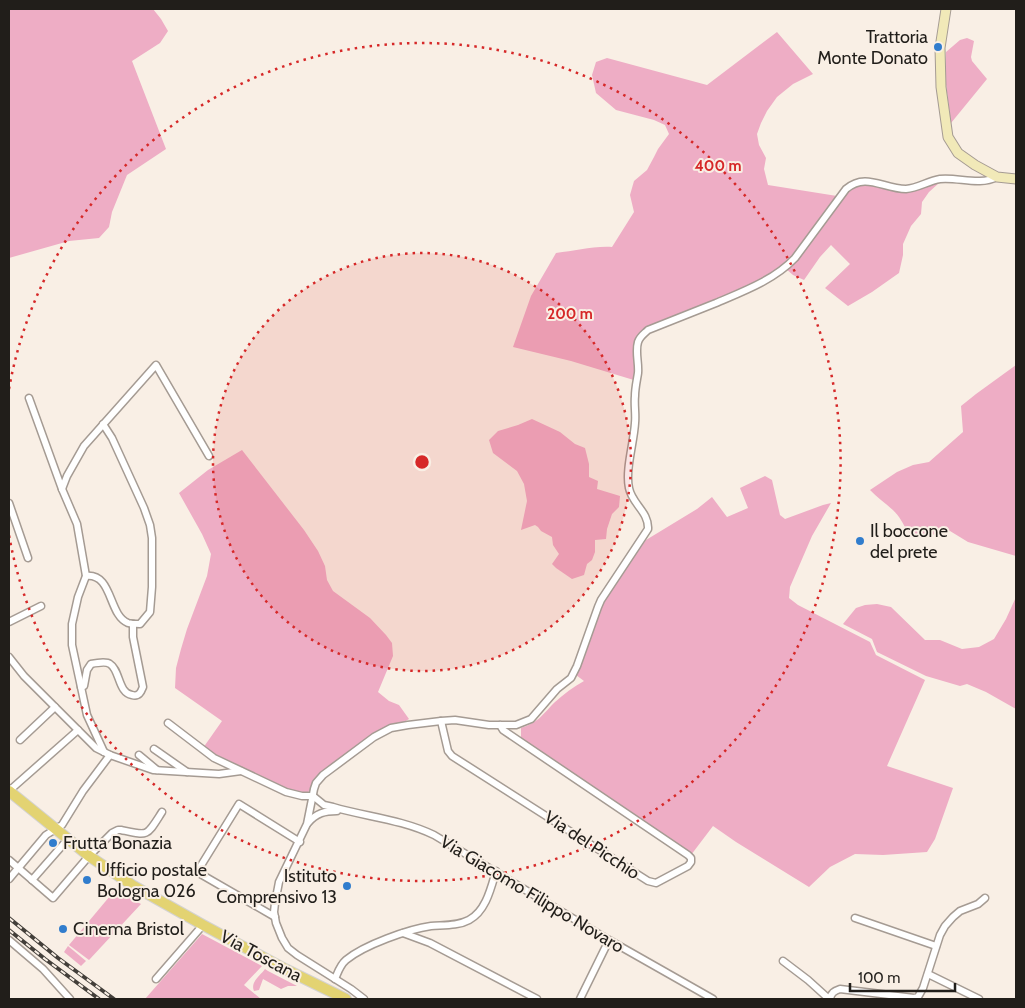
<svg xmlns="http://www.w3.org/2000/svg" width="1025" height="1008" font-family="Cabin,sans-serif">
  <rect width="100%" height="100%" fill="#f9efe5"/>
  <g fill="#eeadc5">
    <path d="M9 9H153L161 19 168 31 160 43 132 61 166 149 127 175 112 212 109 227 99 238 69 241 9 258Z"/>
    <path d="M777 32 813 74 793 84 777 97 767 111 761 123 757 134 759 145 766 158 764 169 768 185 837 196 804 245 788 262 762 282 655 330 643 338 637 346V381L571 361 513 347 531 296 556 253C575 251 592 246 612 247L634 212 630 195 634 181 647 170 654 157 658 149 669 134 665 125 654 120 616 110 596 93 592 75 596 62 607 58 707 85Z"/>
    <path d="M967 38 974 41 971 57 972 61 987 79 951 123 945 77 946 52 960 40Z"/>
    <path d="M937 179 939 183 929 192 922 202 921 214 911 226 903 244V255L899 273 872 292 848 306 825 288 850 264 831 245 820 257 804 280 793 275 785 268 853 183 906 189Z"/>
    <path d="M1016 365V556L968 542 950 531C941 533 922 538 914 535 906 532 904 524 899 517 891 506 879 500 870 490L897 472 913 465 929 462 963 432 961 406 976 394Z"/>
    <path d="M532 419 560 432 575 444 585 448 589 464V477L598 481 597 489 620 496 619 507 612 514 607 529 606 539 595 540V552L592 560 587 564 584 575 572 579 556 568 552 564 559 554 553 545 552 537 541 531 538 527 535 525 521 530 527 501 524 484 517 471 493 453 489 440 498 431 518 425Z"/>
    <path d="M242 450 304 530 318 551 325 566 327 580 333 591 370 618 386 635 392 643 393 656 378 692 389 701 399 705 409 719 338 760 315 783 303 799 263 781 203 748 222 721 175 688 176 668 181 649 187 629 207 576 211 554 202 534 179 493 208 470Z"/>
    <path d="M765 476 772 480 780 515 785 519 823 505 831 503 812 536 790 587 789 598 798 605 870 642 876 655 925 680 887 766 953 788 935 839 927 852 883 855 855 854 830 867 809 887 736 842 713 826 691 855 521 740V728C539 722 542 715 555 702 564 694 573 687 584 681L576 675 586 645 601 604 627 566 646 540 697 509 712 497 727 517 748 508 740 488Z"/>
    <path d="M1016 597V709L986 692 967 684 960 686 926 676 877 652 872 639 843 624 856 608 865 605 877 604 891 607 925 640H940L962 649 979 647 994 639 1006 619Z"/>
    <path d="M115 890 141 904 89 960 69 945Z"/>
    <path d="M202 934 262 966 244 985 261 999H145Z"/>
    <path d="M68 946 86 961 81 966 64 952Z"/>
    <path d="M265 969 268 971 297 986H288L281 989 263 979 259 990 254 991C250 982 260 976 265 969Z"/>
  </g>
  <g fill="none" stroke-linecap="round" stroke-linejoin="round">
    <g stroke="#a59b93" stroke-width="9">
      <g id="street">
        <path d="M29 398 62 489 77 524 86 576 78 597 72 624V645L87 715 104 752"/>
        <path d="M62 489 67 476 84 446 156 365 209 456"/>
        <path d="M9 503 28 558"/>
        <path d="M86 576C113 573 108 615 128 623 131 624 136 624 140 624L150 612 152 587V538L150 525 144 508 112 438 103 424"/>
        <path d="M9 622 41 606"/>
        <path d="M9 657 24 676 96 748 110 755 153 770 219 774 241 771"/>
        <path d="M81 687 84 686 87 670 91 664C96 663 106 661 110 664 120 670 118 693 132 695 139 697 141 692 143 687L133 637V624"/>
        <path d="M441 721 448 751 452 756 648 881 656 883 688 866 691 862V858L688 855 503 730 500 725"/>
        <path d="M168 723 214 758 286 792 302 796H313"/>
        <path d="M20 740 55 707"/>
        <path d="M154 749 187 772"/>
        <path d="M139 755 157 770"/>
        <path d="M9 791 78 730"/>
        <path d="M313 796 324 805 333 807C367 817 400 819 434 835L609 940 713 999"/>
        <path d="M308 823C316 813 325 811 337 811"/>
        <path d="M9 860 53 898 89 856 112 833 118 830H121C149 836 146 837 162 812"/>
        <path d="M9 879 46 835 62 825 83 791 110 755"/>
        <path d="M32 880 68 839"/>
        <path d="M275 917 197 872 239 804 300 842"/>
        <path d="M855 918 936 946"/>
        <path d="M403 933 430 943 537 999"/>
        <path d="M9 940 43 969 70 999"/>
        <path d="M783 961 808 980 829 999"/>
        <path d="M928 974 979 999"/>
        <path d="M156 979 203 925"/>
        <path d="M335 979C338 972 340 965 346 960 364 945 409 929 431 926 444 925 458 926 469 920 486 911 491 888 496 871"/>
        <path d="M364 999 351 989 297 955 288 948 282 938 276 923 274 912 275 903 279 882 307 824 314 789 316 783 323 775 374 737 391 728 408 725 441 721 455 720 489 725H516L531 719 557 689 571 678 577 666 598 607 601 600 648 529C649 512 632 504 629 488 625 470 634 442 635 423 636 414 634 405 635 396 635 388 637 380 638 373 639 363 635 352 638 342 640 336 644 334 648 330 671 321 693 312 716 303 744 291 774 280 795 258L846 189C866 172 883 189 906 189 918 188 928 181 940 179 959 177 979 186 997 177"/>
        <path d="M580 999 609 940"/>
        <path d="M830 999C831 993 834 991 840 989L914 998 918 997 923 988 940 935 945 926 953 917 960 911 978 904 985 898"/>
      </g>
    </g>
    <g stroke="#a59b93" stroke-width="11">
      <path id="secondary" d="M946 9 940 48 941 87 948 137 958 153 975 165 997 177 1016 179"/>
    </g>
    <g stroke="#d3d2d1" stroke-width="12">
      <path id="primary" d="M9 791 89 856 132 885 203 925 285 969 346 999"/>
    </g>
    <use href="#street" stroke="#fff" stroke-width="6"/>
    <use href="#secondary" stroke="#f1e9b8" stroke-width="9"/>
    <use href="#primary" stroke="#e3d372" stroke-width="10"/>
    <g stroke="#433f3a" stroke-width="4">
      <g id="rail">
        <path d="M9 918 58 958 114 999"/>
        <path d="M9 930 45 959 99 999"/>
      </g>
    </g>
    <use href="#rail" stroke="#f9efe5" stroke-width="2" stroke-dasharray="5.5" stroke-linecap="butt"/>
  </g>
  <circle cx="422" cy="462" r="209" fill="#d62828" fill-opacity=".12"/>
  <g fill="none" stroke="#d62828" stroke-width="2.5" stroke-dasharray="2.5 5">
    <circle cx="422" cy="462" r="209"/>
    <path d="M9 389A419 419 0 1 1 9 535"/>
  </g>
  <g fill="#317dcd" stroke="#f9efe5" stroke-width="2">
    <circle cx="938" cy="47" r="5"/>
    <circle cx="860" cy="541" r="5"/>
    <circle cx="53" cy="843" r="5"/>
    <circle cx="87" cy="880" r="5"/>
    <circle cx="347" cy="886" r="5"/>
    <circle cx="63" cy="929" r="5"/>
  </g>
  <g text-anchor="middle" stroke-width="4" stroke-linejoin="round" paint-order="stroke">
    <g font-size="18" fill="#211e1a" stroke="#f9efe5" text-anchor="start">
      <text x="928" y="43" text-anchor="end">Trattoria<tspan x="928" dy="21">Monte Donato</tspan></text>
      <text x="870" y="537">Il boccone<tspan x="870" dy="21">del prete</tspan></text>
      <text x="63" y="849">Frutta Bonazia</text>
      <text x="97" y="876">Ufficio postale<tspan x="97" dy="21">Bologna 026</tspan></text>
      <text x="337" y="882" text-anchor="end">Istituto<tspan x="337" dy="21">Comprensivo 13</tspan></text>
      <text x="73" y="935">Cinema Bristol</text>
    </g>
    <g font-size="18" fill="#211e1a" stroke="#f9efe5">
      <text transform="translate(592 845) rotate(33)" y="6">Via del Picchio</text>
      <text transform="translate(532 894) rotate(31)" y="6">Via Giacomo Filippo Novaro</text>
      <text transform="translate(261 956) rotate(28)" y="6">Via Toscana</text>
    </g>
  </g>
  <circle cx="422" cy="462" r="8" fill="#d62828" stroke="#f9efe5" stroke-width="2.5"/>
  <g font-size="15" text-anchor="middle" font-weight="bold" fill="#d62828" stroke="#f9efe5" stroke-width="4" stroke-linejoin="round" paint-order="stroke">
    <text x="718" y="171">400 m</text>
    <text x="570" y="319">200 m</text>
  </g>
  <rect width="1025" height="1008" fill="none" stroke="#211e1a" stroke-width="20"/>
  <path d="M850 983v8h105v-8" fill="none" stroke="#211e1a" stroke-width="2.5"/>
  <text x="858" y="983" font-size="15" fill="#211e1a" stroke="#f9efe5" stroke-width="4" paint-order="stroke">100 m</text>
</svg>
